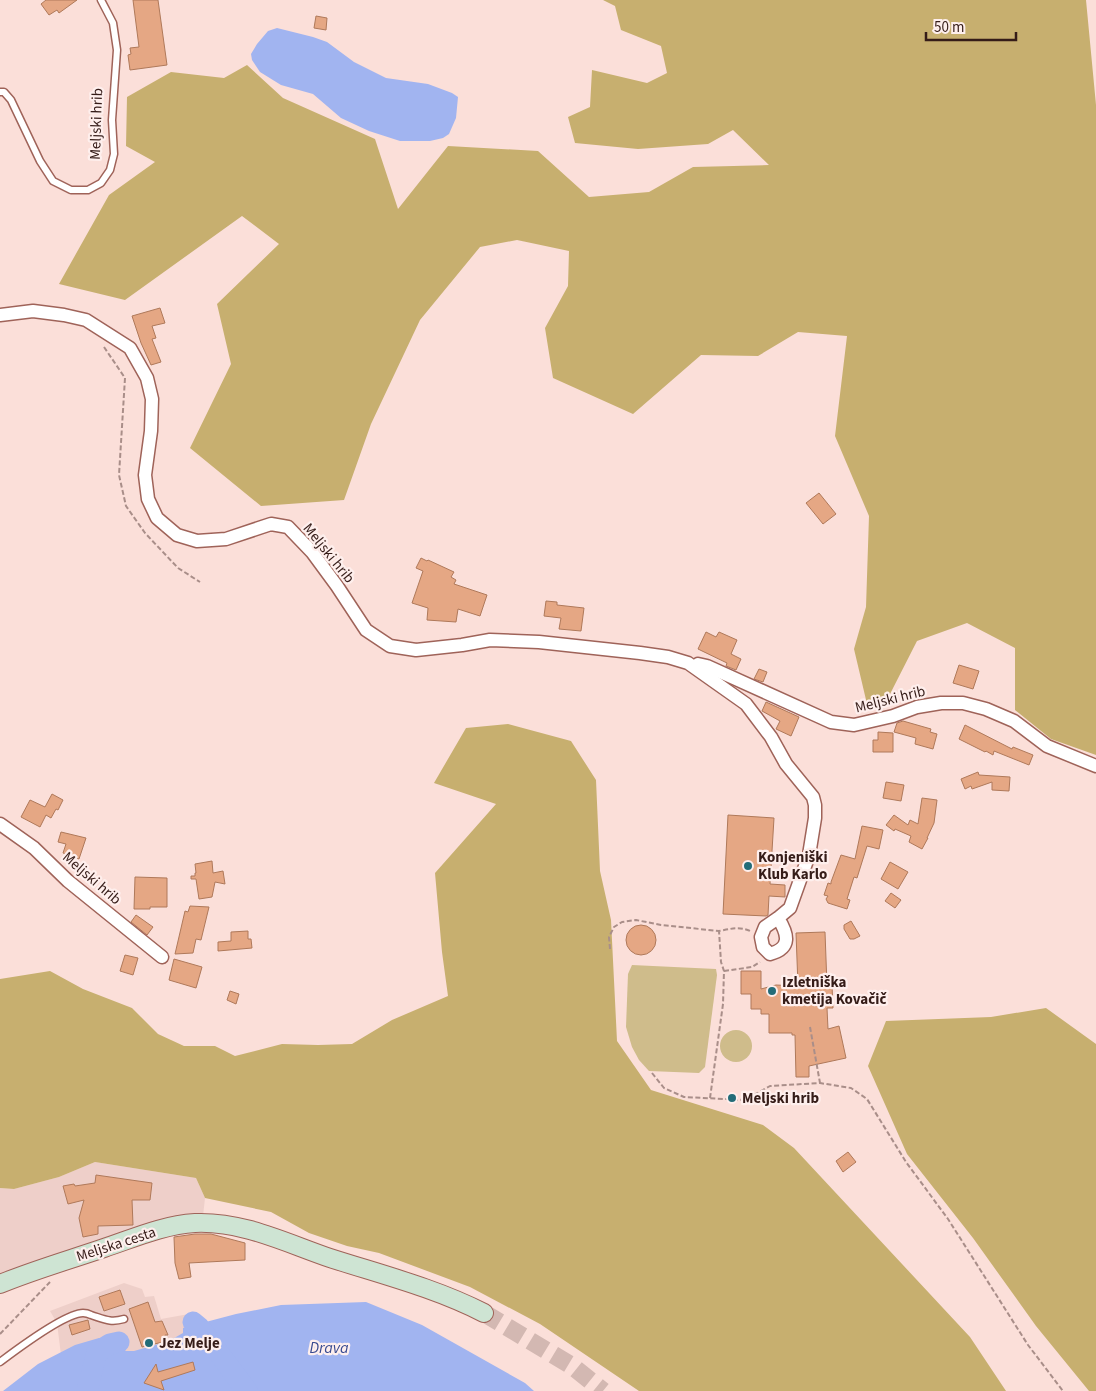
<svg xmlns="http://www.w3.org/2000/svg" width="1096" height="1391" font-family="'Source Sans 3',sans-serif">
  <rect width="100%" height="100%" fill="#fbdfd9"/>
  <g fill="#eecfc9">
    <path d="M95 1162 196 1178 205 1198 203 1216 0 1277V1188L14 1189 59 1177Z"/>
    <path d="M124 1283 142 1289 145 1297 154 1296 161 1319 189 1314 203 1321 200 1348 214 1391 61 1355 57 1323 50 1311Z"/>
  </g>
  <g fill="#cfbc8b">
    <path d="M632 965 716 969 717 975 705 1067 699 1073 649 1071 639 1060 632 1047 626 1027 628 974Z"/>
    <circle cx="736" cy="1046" r="16"/>
  </g>
  <g fill="#c7af6f">
    <path d="M603 0H1086L1096 105V755L1051 739 1015 710V648L967 623 917 641 889 696 867 704 854 649 866 607 869 516 835 436 847 336 798 332 758 356 701 355 633 414 553 378 545 328 568 286 569 251 517 240 480 247 420 320 371 424 344 500 261 506 190 448 231 364 217 304 279 244 242 216 125 300 59 284 109 195 155 162 126 146 127 97 171 72 224 78 247 65 283 98 375 139 398 209 448 146 538 151 589 197 649 192 693 167 769 165 733 130 708 144 638 149 575 143 568 117 590 107 592 70 647 83 667 73 661 46 621 30 615 6Z"/>
    <path d="M508 724 571 741 596 780 600 871 611 920 617 1041 651 1090 763 1125 794 1148 970 1337 1006 1391H639L540 1324 470 1287 379 1253 347 1246 309 1233 271 1212 205 1198 196 1178 95 1162 59 1177 14 1189 0 1188V979L50 971 83 989 132 1008 158 1034 184 1046H215L235 1056 282 1044 318 1045 352 1044 392 1020 448 996 442 952 435 873 496 804 434 783 466 728Z"/>
    <path d="M1046 1008 1096 1044V1391H1089L1036 1326 973 1238 907 1154 868 1066 886 1021 991 1017Z"/>
  </g>
  <g fill="#a1b4f0">
    <path d="M277 28 313 37 327 42 354 62 386 78 428 84 452 93 458 97 456 118 449 134 443 138 430 141H400L369 131 341 118 313 94 281 85 260 72 252 60 251 54 257 44 268 31Z"/>
    <path d="M366 1302 422 1325 525 1383 534 1391H3L38 1364 75 1345 99 1338 112 1343 126 1351H134L169 1341 183 1333V1328L236 1314 281 1305Z"/>
  </g>
  <g fill="none" stroke-linecap="round" stroke-linejoin="round">
    <g stroke="#a1b4f0" stroke-width="21">
      <path d="M193 1322 199 1327 247 1391"/>
      <path d="M87 1391 97 1352 110 1344 119 1342"/>
    </g>
  </g>
  <g fill="#e5a784" stroke="#af795a">
    <path d="M46 0H77L59 13 57 10 49 15 41 4Z"/>
    <path d="M133 0H158L167 65 130 70 128 55 131 54 130 48 139 47Z"/>
    <path d="M316 16 327 18 326 30 314 28Z"/>
    <path d="M160 308 165 323 152 326 156 338 152 339 161 362 151 365 141 343 132 316Z"/>
    <path d="M819 493 836 514 823 524 806 503Z"/>
    <path d="M421 558 427 561 428 560 454 572 451 577 456 580 454 584 487 595 480 616 458 609 456 622 427 620 428 608 412 603 423 571 416 568Z"/>
    <path d="M546 601 557 602V605L584 608 581 631 559 629 561 618 544 616Z"/>
    <path d="M706 632 716 637 719 632 737 640 731 654 741 659 736 670 726 666 727 663 698 649Z"/>
    <path d="M959 665 979 671 973 689 953 683Z"/>
    <path d="M759 669 767 672 763 682 754 679Z"/>
    <path d="M766 702 799 717 791 736 776 729 780 721 762 711Z"/>
    <path d="M903 721 931 729 930 732 937 734 933 749 915 744 916 738 894 732 897 723Z"/>
    <path d="M965 725 1012 749 1013 747 1033 755 1029 765 994 751 993 755 986 751 985 752 959 739Z"/>
    <path d="M878 732 893 733V752H873V740H878Z"/>
    <path d="M978 772 979 775 1010 777 1009 791 992 790V782L972 789 971 786 965 789 961 779Z"/>
    <path d="M886 782 904 785 901 801 883 798Z"/>
    <path d="M52 794 63 800 58 810 56 809 51 818 46 815 40 827 21 817 30 800 45 807Z"/>
    <path d="M922 798 937 800 934 823 927 838H928L922 849 909 842 911 836 895 829 894 831 886 825 894 815 908 825 910 820 918 824Z"/>
    <path d="M728 815 774 818 770 884 785 885V897L769 896 768 915 766 916 723 914Z"/>
    <path d="M862 826 883 830 879 849 867 846 857 878 854 877 847 899 850 900 847 909 828 903 826 899 828 896 824 895 828 883 831 884V882L841 855 855 859Z"/>
    <path d="M61 832 86 838 79 859 63 853 66 844 58 842Z"/>
    <path d="M212 861 213 873 223 871 225 884 215 882 212 897 199 899 196 879H191V876H195V873H196L195 864Z"/>
    <path d="M890 862 908 872 898 889 881 879Z"/>
    <path d="M135 877 167 878V907H150V909H134Z"/>
    <path d="M891 893 901 900 895 908 885 901Z"/>
    <path d="M190 906 209 907 201 940 196 939 193 953 175 954 185 911 188 912Z"/>
    <path d="M136 915 153 927 147 935 131 922Z"/>
    <path d="M851 921 860 936 854 939H850L844 929V925Z"/>
    <circle cx="641" cy="940" r="15"/>
    <path d="M248 931V939H251L252 948 218 951V942L231 941V932Z"/>
    <path d="M825 932 827 986 832 985 833 1008H827L828 1029 839 1026 846 1058 809 1066V1077H796L795 1035H792V1033H769V1014H761V1009H751V994H741V971H761V989L776 985 798 986 796 933Z"/>
    <path d="M125 955 138 958 133 975 120 971Z"/>
    <path d="M174 959 202 967 196 988 169 980Z"/>
    <path d="M230 991 239 994 236 1004 227 1000Z"/>
    <path d="M848 1152 856 1162 843 1172 836 1161Z"/>
    <path d="M96 1175 152 1183 150 1200H132L133 1225 98 1226V1234L83 1237 79 1218 84 1200 68 1204 63 1186 74 1184 75 1186 95 1183Z"/>
    <path d="M195 1234H211L245 1243V1260L189 1263 191 1277 179 1279 175 1263 174 1237Z"/>
    <path d="M120 1290 125 1304 104 1311 99 1297Z"/>
    <path d="M148 1302 155 1322 162 1321 168 1335H165L167 1341 142 1347 129 1309Z"/>
    <path d="M88 1320 90 1329 72 1335 69 1325Z"/>
    <path d="M193 1362 195 1370 161 1381 164 1390 144 1383 156 1364 158 1372Z"/>
  </g>
  <g fill="none" stroke-linecap="round" stroke-linejoin="round">
    <path stroke="#d3b8b2" stroke-width="18" stroke-dasharray="18 9" stroke-linecap="butt" d="M484 1313 572 1366 603 1391"/>
    <g stroke="#9f6359" stroke-width="9">
      <g id="lane">
        <path d="M0 92H4L11 100 40 161 53 181 71 190H88L101 183 110 170 114 154 112 120 117 50 113 23 101 0"/>
        <path d="M0 1362C16 1350 65 1313 83 1313 85 1313 89 1314 91 1315 104 1319 110 1323 124 1319"/>
      </g>
    </g>
    <g stroke="#9f6359" stroke-width="15">
      <g id="street">
        <path d="M0 315 33 311 64 315 86 320 130 348 147 378 152 399 151 431 145 475 148 499 157 518 177 535 197 541 226 539 271 524 288 527 312 552 337 586 366 630 390 646 416 650 462 645 490 640 539 642 640 653 668 657 688 663 746 704 771 737 786 764 813 797 815 805V818L809 855 790 908 778 918 765 927 761 937 763 947 770 954C792 948 788 934 778 918"/>
        <path d="M698 664 707 666 831 722 854 725 893 716 917 707 941 703H963L986 709 1014 721 1047 746 1096 766"/>
        <path d="M0 824 34 848 68 881 162 957"/>
      </g>
    </g>
    <g stroke="#9f6359" stroke-width="20">
      <path id="secondary" d="M0 1284C34 1270 69 1260 104 1248 134 1238 163 1225 195 1223 243 1221 286 1243 330 1258 383 1275 435 1288 484 1313"/>
    </g>
    <g stroke="#a98e89" stroke-width="2" stroke-dasharray="5 2.5" stroke-linecap="butt">
      <path d="M104 347 125 378 119 475 126 506 145 533 178 568 200 582"/>
      <path d="M610 949 609 937 614 927 622 922 636 920 661 925 719 931"/>
      <path d="M724 971 752 967 760 962"/>
      <path d="M810 1027 820 1083"/>
      <path d="M652 1073 664 1088 684 1097 745 1100 770 1086 820 1083 851 1088 867 1099 906 1162 948 1219 1028 1345 1063 1391"/>
      <path d="M710 1098 723 1004 724 971 721 962 719 931C730 929 740 926 750 931"/>
      <path d="M0 1334 50 1282"/>
    </g>
    <use href="#lane" stroke="#fff" stroke-width="6"/>
    <use href="#street" stroke="#fff" stroke-width="12"/>
    <use href="#secondary" stroke="#cee4d3" stroke-width="18"/>
  </g>
  <g fill="#236c78" stroke="#feefed" stroke-width="2">
    <circle cx="748" cy="866" r="5"/>
    <circle cx="772" cy="991" r="5"/>
    <circle cx="732" cy="1098" r="5"/>
    <circle cx="149" cy="1343" r="5"/>
  </g>
  <g text-anchor="middle" stroke-width="4.5" stroke-linejoin="round" paint-order="stroke">
    <g font-size="15" fill="#351c18" stroke="#feefed">
      <text transform="translate(96 124) rotate(-88)" y="5">Meljski hrib</text>
      <text transform="translate(329 553) rotate(51)" y="5">Meljski hrib</text>
      <text transform="translate(890 699) rotate(-14)" y="5">Meljski hrib</text>
      <text transform="translate(92 878) rotate(41)" y="5">Meljski hrib</text>
      <text transform="translate(116 1244) rotate(-18)" y="5">Meljska cesta</text>
    </g>
    <g font-size="15" font-weight="bold" fill="#351c18" stroke="#feefed" text-anchor="start">
      <text x="758" y="862">Konjeniški<tspan x="758" dy="17">Klub Karlo</tspan></text>
      <text x="782" y="987">Izletniška<tspan x="782" dy="17">kmetija Kovačič</tspan></text>
      <text x="742" y="1103">Meljski hrib</text>
      <text x="159" y="1348">Jez Melje</text>
    </g>
    <g font-size="16" font-style="italic" fill="#384a90" stroke="#feefed">
      <text x="329" y="1353">Drava</text>
    </g>
  </g>
  <path d="M926 32v8h90v-8" fill="none" stroke="#351c18" stroke-width="2.5"/>
  <text x="934" y="32" font-size="15" fill="#351c18" stroke="#feefed" stroke-width="4" paint-order="stroke">50 m</text>
</svg>
